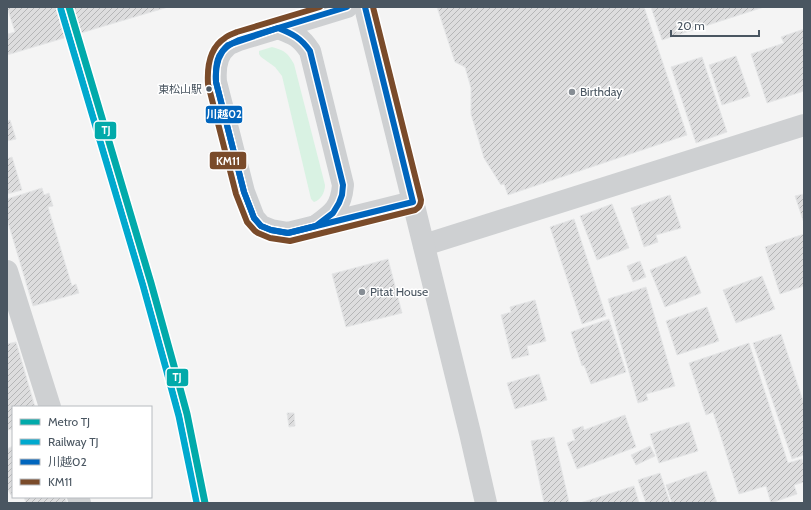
<svg xmlns="http://www.w3.org/2000/svg" width="811" height="510" font-family="Cabin,'Noto Sans JP',sans-serif">
  <defs>
    <pattern id="building-hatch" width="6" height="6" patternUnits="userSpaceOnUse"><rect width="6" height="6" fill="#ddddde"/><path d="M-1 1l2-2M0 6l6-6M5 7l2-2" fill="none" stroke="#b5b6b7"/></pattern>
  </defs>
  <rect width="100%" height="100%" fill="#f4f4f4"/>
  <path fill="#d9f2e3" d="M272 47C284 50 288 53 294 64L325 185C325 192 321 200 314 202L311 199 282 76 275 67 261 57 259 54V51Z"/>
  <g fill="url(#building-hatch)" stroke="#e5e6e7">
    <path d="M7 7H168L7 55V30L8 34 15 32Z"/>
    <path d="M437 7H644L687 135 508 195 504 184 501 185 484 158 471 114V88L465 67 455 62Z"/>
    <path d="M651 7H764L662 40Z"/>
    <path d="M804 29V91L767 103 751 54 784 43 781 37Z"/>
    <path d="M736 56 750 96 722 105 709 65Z"/>
    <path d="M702 57 727 132 696 143 671 67Z"/>
    <path d="M10 120 16 139 7 141V121Z"/>
    <path d="M12 157 22 190 7 194V159Z"/>
    <path d="M42 188 44 195 49 193 53 206 48 207 72 286 76 284 79 293 33 306 7 219V199Z"/>
    <path d="M804 194V223L795 196Z"/>
    <path d="M670 195 681 228 656 235 658 242 644 247 631 208Z"/>
    <path d="M612 204 629 248 597 260 580 216Z"/>
    <path d="M574 219 606 316 582 324 550 227Z"/>
    <path d="M804 234V286L780 294 765 247Z"/>
    <path d="M686 256 701 293 665 307 650 270Z"/>
    <path d="M388 259 402 313 346 327 332 274Z"/>
    <path d="M640 261 646 277 633 282 627 266Z"/>
    <path d="M762 276 775 309 736 323 723 290Z"/>
    <path d="M646 287 675 386 646 394 648 400 638 403 608 299Z"/>
    <path d="M535 300 546 341 527 346 529 355 512 359 501 315 511 312 510 307Z"/>
    <path d="M707 307 719 341 677 355 666 321Z"/>
    <path d="M609 319 626 372 591 384 584 365 582 366 571 332Z"/>
    <path d="M781 334 804 404V455L792 459 753 343Z"/>
    <path d="M16 342 35 407H13V429L7 430V344Z"/>
    <path d="M749 343 788 463 802 459 804 465V482L794 485 797 494 771 503 766 486 739 494 713 412 706 415 689 363Z"/>
    <path d="M539 374 547 400 515 409 507 383Z"/>
    <path d="M287 413H294L295 426 289 427Z"/>
    <path d="M625 415 636 447 577 469 567 443 575 440 572 430 583 426 584 430Z"/>
    <path d="M689 422 698 451 659 463 650 434Z"/>
    <path d="M554 437 569 502 565 503H544L531 441Z"/>
    <path d="M13 446V494L11 495 7 488V449Z"/>
    <path d="M650 446 655 456 636 465 631 455Z"/>
    <path d="M706 471 717 503H672L666 485Z"/>
    <path d="M660 473 670 503H646L638 480Z"/>
    <path d="M634 486 639 503H580Z"/>
    <path d="M24 497H65L67 503H26Z"/>
  </g>
  <g fill="none" stroke-linecap="round" stroke-linejoin="round">
    <g stroke="#ced0d2" stroke-width="22">
      <path d="M347 7 239 40C235 42 230 43 227 46 216 54 215 69 216 82L244 192 254 218 261 226 271 230 288 233 413 202"/>
      <path d="M278 28C294 34 300 36 310 51L343 185C341 207 334 213 317 225"/>
      <path d="M424 245 804 125"/>
      <path d="M7 271 50 407"/>
      <path d="M78 497 80 503"/>
    </g>
    <path stroke="#ced0d2" stroke-width="22" d="M365 7 470 433 486 503"/>
    <g stroke="#fff" stroke-width="9">
      <g id="bus-1">
        <path d="M347 7 239 40C218 49 215 59 216 82L244 192 254 218 261 226 271 230 288 233 413 202 365 7"/>
        <path d="M278 28C293 34 301 38 310 51L343 185 342 195 339 203 333 213 316 226 288 233 271 230 261 226 254 218 244 192 216 82C215 68 217 55 228 45Z"/>
      </g>
    </g>
    <g stroke="#fff" stroke-width="9">
      <path id="bus-2" d="M320 7 237 32C233 34 228 35 225 38 209 48 207 67 208 84L236 194 247 222 255 231 258 233 270 238 290 241 415 210C419 208 421 205 421 200L373 7"/>
    </g>
    <use href="#bus-1" stroke="#0065bd" stroke-width="6"/>
    <use href="#bus-2" stroke="#7a4b2a" stroke-width="6"/>
    <g stroke="#fff" stroke-width="10">
      <path id="rail-1" d="M61 9 143 285 166 368 179 416 197 503"/>
    </g>
    <use href="#rail-1" stroke="#00a9ce" stroke-width="7"/>
    <g stroke="#fff" stroke-width="10">
      <path id="metro-1" d="M69 7 151 283 174 366 187 414 205 503"/>
    </g>
    <use href="#metro-1" stroke="#01aaaa" stroke-width="7"/>
  </g>
  <circle fill="#4a5661" stroke="#fff" stroke-width="1.5" cx="209" cy="89" r="3.5"/>
  <g fill="#868d94" stroke="#fff" stroke-width="1.5">
    <circle cx="572" cy="92" r="4"/>
    <circle cx="362" cy="292" r="4"/>
  </g>
  <g text-anchor="middle" stroke-width="3" stroke-linejoin="round" paint-order="stroke">
    <g font-size="11" fill="#4a5661" stroke="#fff" text-anchor="end">
      <text x="202" y="93">東松山駅</text>
    </g>
    <g font-size="12" fill="#4a5661" stroke="#fff" text-anchor="start">
      <text x="580" y="96">Birthday</text>
      <text x="370" y="296">Pitat House</text>
    </g>
  </g>
  <g stroke="#fff" stroke-width="1.5">
    <rect x="205" y="105" width="38" height="19" rx="4" fill="#0065bd"/>
    <rect x="94" y="121" width="23" height="19" rx="4" fill="#01aaaa"/>
    <rect x="209" y="151" width="38" height="19" rx="4" fill="#7a4b2a"/>
    <rect x="166" y="368" width="23" height="19" rx="4" fill="#01aaaa"/>
  </g>
  <g font-size="11" text-anchor="middle" font-weight="bold" fill="#fff">
    <text x="224" y="118">川越02</text>
    <text x="106" y="134">TJ</text>
    <text x="228" y="165">KM11</text>
    <text x="177" y="381">TJ</text>
  </g>
  <rect width="811" height="510" fill="none" stroke="#4a5661" stroke-width="16"/>
  <rect x="12" y="406" width="140" height="92" fill="#ffffff" stroke="#b7bbc0"/>
  <rect x="20" y="419" width="20" height="6" fill="#01aaaa" stroke="#b7bbc0"/>
  <text x="48" y="426" font-size="12" fill="#4a5661">Metro TJ</text>
  <rect x="20" y="439" width="20" height="6" fill="#00a9ce" stroke="#b7bbc0"/>
  <text x="48" y="446" font-size="12" fill="#4a5661">Railway TJ</text>
  <rect x="20" y="459" width="20" height="6" fill="#0065bd" stroke="#b7bbc0"/>
  <text x="48" y="466" font-size="12" fill="#4a5661">川越02</text>
  <rect x="20" y="479" width="20" height="6" fill="#7a4b2a" stroke="#b7bbc0"/>
  <text x="48" y="486" font-size="12" fill="#4a5661">KM11</text>
  <path d="M671 30v6h88v-6" fill="none" stroke="#4a5661" stroke-width="2"/>
  <text x="677" y="30" font-size="12" fill="#4a5661" stroke="#ffffff" stroke-width="3" paint-order="stroke">20 m</text>
</svg>
